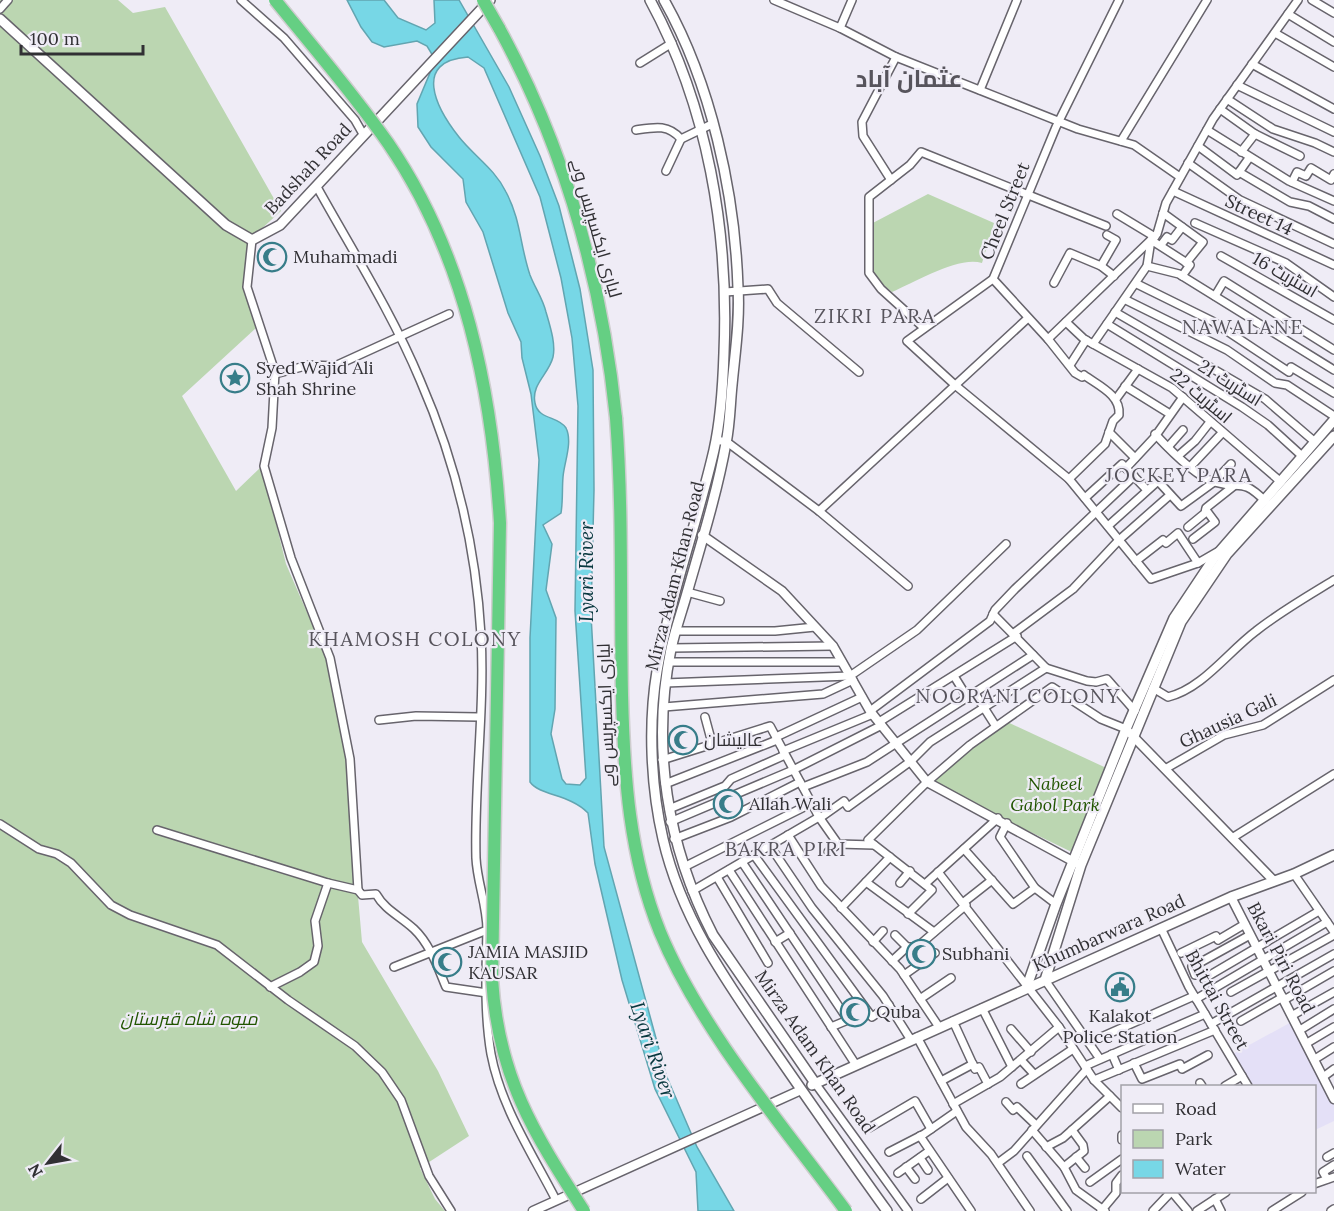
<svg xmlns="http://www.w3.org/2000/svg" width="1334" height="1211" font-family="Lora,Cairo,serif">
  <rect width="100%" height="100%" fill="#efecf6"/>
  <path fill="#e4e0f7" d="M1295 1020 1334 1099V1121L1315 1130 1314 1086H1247L1231 1055Z"/>
  <g fill="#bbd6b1">
    <path d="M0 0H118L133 13 165 7 281 211 258 232 250 234 243 285 256 328 182 396 236 491 262 466 286 564 325 654 346 759 362 942 438 1071 469 1136 420 1168 435 1199 445 1211H0Z"/>
    <path d="M928 194 994 223 982 263C958 256 916 282 892 292L869 273V225Z"/>
    <path d="M1003 720 1115 772 1082 857 927 782Z"/>
  </g>
  <path fill="#77d7e6" stroke="#62a5b1" stroke-width="1.5" fill-rule="evenodd" d="M347 0H384L398 18 426 30 435 23 434 0H459L509 87 540 156 559 206 580 289 593 370 594 490 591 615 604 847 666 1075 697 1147 734 1211H698L696 1172 655 1089 622 980 595 864 588 813C570 794 540 796 530 782V638L539 460 531 394 522 358 521 342 508 313 483 232 466 202 463 179 431 147 418 127 417 104 432 68 433 56 427 46 417 41 384 47 372 42 361 27ZM468 57 484 68 540 197 561 278 572 338 578 406 575 611 586 778 580 785 566 784 562 779 551 734 555 709 556 618 546 590 552 544 543 525 561 513C563 501 562 489 563 477 564 463 573 442 566 428 559 416 538 420 535 403 531 384 549 374 553 357 556 344 550 326 546 312 543 299 535 288 530 275 520 246 521 220 506 192 495 169 474 156 459 137 436 108 412 61 468 57Z"/>
  <g fill="none" stroke-linecap="round" stroke-linejoin="round">
    <g stroke="#67646c" stroke-width="10">
      <g id="minor">
        <path d="M241 0 284 38 355 120 363 134"/>
        <path d="M774 0 840 28 896 57 1078 129 1134 145 1180 177"/>
        <path d="M1119 0 1056 127 993 279 907 341 955 385 1069 479 1151 579 1198 563 1217 552"/>
        <path d="M1312 0 1334 13"/>
        <path d="M0 9 8 0"/>
        <path d="M1288 14 1334 42"/>
        <path d="M840 28 852 0"/>
        <path d="M1275 33 1334 67"/>
        <path d="M640 63 672 43"/>
        <path d="M1252 64 1334 109"/>
        <path d="M1237 85 1334 132"/>
        <path d="M980 90 1017 0"/>
        <path d="M1227 99 1273 129 1315 143 1334 152"/>
        <path d="M1220 109 1255 134 1300 156"/>
        <path d="M636 130C655 127 668 124 681 139"/>
        <path d="M1207 130 1289 181 1334 201"/>
        <path d="M1121 141 1207 0"/>
        <path d="M1198 146 1237 175 1249 158"/>
        <path d="M1241 152 1255 134"/>
        <path d="M1188 163 1240 200 1334 244"/>
        <path d="M666 171 681 139 712 124"/>
        <path d="M1239 172 1290 202 1309 206 1334 219"/>
        <path d="M891 180 863 136 862 122 896 57"/>
        <path d="M1292 182 1297 172 1306 176 1311 168 1331 180 1334 174"/>
        <path d="M317 187C352 250 392 313 420 380 455 460 476 547 481 635 485 709 474 784 476 858 477 882 487 905 487 930L394 967"/>
        <path d="M1173 191 1334 265"/>
        <path d="M1163 213 1203 242 1186 263"/>
        <path d="M1117 214 1155 237"/>
        <path d="M1195 223 1286 263 1334 297"/>
        <path d="M252 240 247 287 275 372 272 428 264 466 291 558 330 658 350 759 358 890"/>
        <path d="M1161 245 1167 237 1172 240 1182 227"/>
        <path d="M1221 256 1334 320"/>
        <path d="M1101 266 1116 240 1107 235"/>
        <path d="M1147 266 1179 274 1334 370"/>
        <path d="M993 279 1048 339 1157 234 1166 203 1213 119 1298 0"/>
        <path d="M1054 283 1070 253 1101 266 1114 276"/>
        <path d="M1137 284 1212 321 1289 372 1291 367 1334 393"/>
        <path d="M725 292 768 289 777 303 859 372"/>
        <path d="M1215 296 1224 281 1334 350"/>
        <path d="M1126 300 1227 350 1275 383 1287 385 1334 416"/>
        <path d="M1115 312 1265 399 1315 442"/>
        <path d="M1066 322 1084 339 1172 388 1281 482"/>
        <path d="M1107 324 1242 407 1268 425 1302 456"/>
        <path d="M924 328 881 289 869 273V197L910 165 921 152 1106 226"/>
        <path d="M1048 339 1075 373 1082 377 1084 375C1099 386 1121 395 1119 415L1113 421 1105 444 1069 479"/>
        <path d="M1093 344 1147 266 1151 240 1190 265 1182 276"/>
        <path d="M1070 365 1086 340"/>
        <path d="M275 374 309 365 335 366 449 314"/>
        <path d="M1125 386 1170 414"/>
        <path d="M1116 399 1138 369"/>
        <path d="M1109 432 1135 458"/>
        <path d="M1155 434C1169 449 1195 476 1214 482 1241 490 1241 477 1265 501"/>
        <path d="M716 440 727 442 819 511 908 586"/>
        <path d="M1168 447 1183 430"/>
        <path d="M1178 456 1195 441 1210 422"/>
        <path d="M1191 466 1222 433"/>
        <path d="M1126 468 1154 438 1183 397"/>
        <path d="M1085 498 1122 464 1147 490"/>
        <path d="M819 511 1028 318"/>
        <path d="M1108 526 1158 481 1181 506 1214 482 1231 464"/>
        <path d="M1188 527 1205 513 1206 508 1235 485"/>
        <path d="M1193 539 1215 522 1206 510"/>
        <path d="M1136 561 1163 540 1166 543 1178 533 1198 563"/>
        <path d="M687 592 720 601"/>
        <path d="M993 614 1046 668 1087 681 1096 682 1107 679 1135 711"/>
        <path d="M675 631H775L815 627"/>
        <path d="M1014 633 1073 589 1119 540 1170 495"/>
        <path d="M671 648 833 646"/>
        <path d="M668 662H842"/>
        <path d="M954 676 967 697"/>
        <path d="M665 683 850 676 917 630 1006 544"/>
        <path d="M1153 688 1168 697C1202 689 1228 652 1256 631 1280 612 1308 596 1334 580"/>
        <path d="M974 692 995 725"/>
        <path d="M664 707 823 694 853 680"/>
        <path d="M870 711 990 621 995 610 1015 589 1134 476"/>
        <path d="M705 717 712 743"/>
        <path d="M379 720 416 716 479 717"/>
        <path d="M879 722 1017 636"/>
        <path d="M776 737 862 697"/>
        <path d="M783 751 873 714"/>
        <path d="M662 760 770 726 819 817 838 844 874 845"/>
        <path d="M1165 769 1224 735 1263 725 1334 680"/>
        <path d="M665 784 777 740"/>
        <path d="M803 787 867 762 1033 655"/>
        <path d="M669 809 725 786 731 779 785 755"/>
        <path d="M820 818 844 801 848 807 911 761 930 742 1046 668"/>
        <path d="M670 822 793 770 882 725"/>
        <path d="M1007 823 1000 837 1035 888 1056 904"/>
        <path d="M0 824 39 849 57 854 71 863 111 905 130 915 217 945 288 1000 355 1046 382 1072 401 1100 429 1176 451 1211"/>
        <path d="M157 830 328 883 358 890 362 895 376 894C385 910 400 916 414 929 430 944 438 968 446 987L487 993"/>
        <path d="M788 835 821 886 900 969 939 1027"/>
        <path d="M1232 838 1334 774"/>
        <path d="M674 839 731 817 800 782"/>
        <path d="M770 846 812 908 883 996 911 1040"/>
        <path d="M964 849 1013 904 1035 888"/>
        <path d="M828 852 838 844"/>
        <path d="M754 855 872 1017 889 1005"/>
        <path d="M742 862 848 1020 831 1027"/>
        <path d="M684 867 812 803"/>
        <path d="M729 870 856 1065"/>
        <path d="M938 872 1059 1027 1094 1080 1122 1108"/>
        <path d="M1294 874 1334 932"/>
        <path d="M717 877 768 963"/>
        <path d="M866 882 934 932"/>
        <path d="M900 883 910 871"/>
        <path d="M925 884 998 818"/>
        <path d="M692 891 819 817"/>
        <path d="M964 902 992 880"/>
        <path d="M841 908 890 857"/>
        <path d="M908 914 932 890 868 840 927 782 970 745 1052 687 1101 719 1126 729"/>
        <path d="M1161 928 1189 987 1248 1086"/>
        <path d="M487 930C486 971 484 1013 491 1054 501 1107 532 1153 556 1200"/>
        <path d="M895 935 907 947"/>
        <path d="M775 942 790 933"/>
        <path d="M873 942 883 931"/>
        <path d="M1181 953 1216 936 1218 940 1245 924"/>
        <path d="M892 961 907 947H917L966 905"/>
        <path d="M904 975 935 953"/>
        <path d="M1195 975 1192 967 1250 935"/>
        <path d="M1205 978 1319 911"/>
        <path d="M1045 980 1100 1059"/>
        <path d="M270 987 300 972 314 962 318 946 315 921 328 883"/>
        <path d="M1231 992 1334 935"/>
        <path d="M920 999 951 978"/>
        <path d="M1196 999 1327 922"/>
        <path d="M1284 1000 1334 971"/>
        <path d="M982 1008 1012 1067"/>
        <path d="M1293 1015 1334 992"/>
        <path d="M953 1021 975 1069 979 1067 988 1084"/>
        <path d="M1241 1021 1283 997"/>
        <path d="M1211 1024 1334 954"/>
        <path d="M1011 1029 1031 1052"/>
        <path d="M1300 1030 1334 1009"/>
        <path d="M917 1037 966 1127 991 1154 1030 1211"/>
        <path d="M1090 1042 1194 996"/>
        <path d="M1307 1043 1334 1027"/>
        <path d="M1112 1054 1119 1070"/>
        <path d="M1315 1059 1334 1047"/>
        <path d="M1021 1060 1033 1073"/>
        <path d="M1134 1063 1142 1079 1180 1064 1182 1069 1208 1055"/>
        <path d="M1085 1066 1205 1014"/>
        <path d="M1323 1077 1334 1069"/>
        <path d="M1094 1080 1215 1030"/>
        <path d="M941 1081 973 1064"/>
        <path d="M815 1083 908 1211"/>
        <path d="M1200 1083 1202 1086"/>
        <path d="M1021 1084 1073 1049"/>
        <path d="M1225 1086 1242 1076"/>
        <path d="M1006 1102 1013 1110 1017 1107 1036 1125"/>
        <path d="M953 1104 1000 1077 1059 1027"/>
        <path d="M869 1128 915 1101 931 1129"/>
        <path d="M1032 1130 1064 1167 1076 1190 1105 1211"/>
        <path d="M1122 1135V1140"/>
        <path d="M920 1136 971 1211"/>
        <path d="M1046 1147 1063 1138 1110 1096"/>
        <path d="M889 1152 924 1134 957 1111"/>
        <path d="M1027 1156 1067 1211"/>
        <path d="M1076 1157 1085 1168"/>
        <path d="M1327 1157 1334 1153"/>
        <path d="M920 1158 928 1170"/>
        <path d="M998 1163 1014 1151 1087 1069"/>
        <path d="M906 1167 915 1179"/>
        <path d="M1064 1167 1084 1151 1083 1145 1072 1130"/>
        <path d="M898 1173 929 1151"/>
        <path d="M1327 1179 1323 1172 1334 1165"/>
        <path d="M1090 1182 1122 1159"/>
        <path d="M1314 1184 1334 1177"/>
        <path d="M1172 1192 1188 1211"/>
        <path d="M921 1199 948 1178"/>
        <path d="M1215 1199 1221 1211"/>
        <path d="M1101 1211 1116 1193V1183L1122 1175"/>
        <path d="M1153 1211 1171 1192"/>
        <path d="M1197 1211 1226 1192"/>
        <path d="M1272 1211 1302 1192"/>
        <path d="M1331 1211 1334 1209"/>
      </g>
    </g>
    <g stroke="#67646c" stroke-width="11">
      <g id="tertiary">
        <path d="M702 535 782 591 833 646 870 711 927 782 1078 864"/>
        <path d="M1126 729 1274 881"/>
        <path d="M1231 897 1334 1099"/>
        <path d="M533 1211 801 1090"/>
      </g>
    </g>
    <g stroke="#67646c" stroke-width="12">
      <g id="secondary">
        <path d="M650 0C708 107 729 232 724 353 723 385 721 419 714 450 697 524 670 596 657 671 648 724 651 787 663 839 682 922 731 988 778 1056 814 1108 850 1160 887 1211"/>
        <path d="M664 0C711 83 735 193 738 288 740 320 735 353 732 385 730 404 730 424 726 443 717 493 701 544 687 593 682 611 675 630 671 649 651 747 667 846 713 935L815 1083"/>
        <path d="M0 19 226 225 252 240 280 225 490 0"/>
        <path d="M1045 980 1081 865 1181 622 1227 554 1334 436"/>
        <path d="M1027 986 1056 904 1126 729 1174 618 1214 558 1334 420"/>
        <path d="M812 1085 1231 897 1294 874 1334 855"/>
      </g>
    </g>
    <g stroke="#cecdce" stroke-width="15">
      <path id="motorway" d="M499 28C565 149 602 281 616 418"/>
    </g>
    <use href="#minor" stroke="#fff" stroke-width="7"/>
    <use href="#tertiary" stroke="#fff" stroke-width="8"/>
    <use href="#secondary" stroke="#fff" stroke-width="9"/>
    <use href="#motorway" stroke="#65cf83" stroke-width="12"/>
    <g stroke="#cecdce" stroke-width="15" stroke-linecap="butt">
      <g id="motorway-bridge">
        <path d="M275 0C313 47 353 93 388 143 465 255 492 391 500 523L492 979C498 1076 533 1132 584 1211"/>
        <path d="M483 0 499 28"/>
        <path d="M616 418C623 511 620 603 622 695 624 777 629 855 660 932 700 1029 783 1126 846 1211"/>
      </g>
    </g>
    <use href="#motorway-bridge" stroke="#65cf83" stroke-width="12"/>
  </g>
  <defs>
    <g id="mosque-ring" transform="scale(1.5)"><circle r="9.5" fill="#efecf6" stroke="#377d89" stroke-width="1.5"/><path d="M3.5-4.9A6 6 0 1 0 3.5 4.9A5 5 0 1 1 3.5-4.9Z" fill="#377d89"/></g>
    <g id="sight-ring" transform="scale(1.5)"><circle r="9.5" fill="#efecf6" stroke="#377d89" stroke-width="1.5"/><path d="M0-6L1.8-2.2L6-1.7L2.9 1.2L3.7 5.4L0 3.3L-3.7 5.4L-2.9 1.2L-6-1.7L-1.8-2.2Z" fill="#377d89"/></g>
    <g id="civic-ring" transform="scale(1.5)"><circle r="9.5" fill="#efecf6" stroke="#377d89" stroke-width="1.5"/><path d="M-.6-6.5H3V-4.5H.6V-3L4-1V1h2V6H-6V1h2V-1L-.6-3ZM-1.2 2.5V6h2.4V2.5Z" fill="#377d89"/></g>
  </defs>
  <g fill-rule="evenodd">
    <use href="#mosque-ring" x="272" y="257"/>
    <use href="#sight-ring" x="235" y="378"/>
    <use href="#mosque-ring" x="683" y="740"/>
    <use href="#mosque-ring" x="728" y="804"/>
    <use href="#mosque-ring" x="921" y="954"/>
    <use href="#mosque-ring" x="447" y="962"/>
    <use href="#civic-ring" x="1120" y="987"/>
    <use href="#mosque-ring" x="855" y="1012"/>
  </g>
  <g text-anchor="middle" stroke-width="4.5" stroke-linejoin="round" paint-order="stroke">
    <g font-size="18" fill="#313034" stroke="#efecf6">
      <text transform="translate(308 169) rotate(-47)" y="6">Badshah Road</text>
      <text transform="translate(1005 211) rotate(-68)" y="6">Cheel Street</text>
      <text transform="translate(1259 215) rotate(25)" y="6">Street 14</text>
      <text transform="translate(596 228) rotate(74)" y="6">لیاری ایکسپریس وے</text>
      <text transform="translate(1285 275) rotate(30)" y="6">اسٹریٹ 16</text>
      <text transform="translate(1230 383) rotate(32)" y="6">اسٹریٹ 21</text>
      <text transform="translate(1201 396) rotate(40)" y="6">اسٹریٹ 22</text>
      <text transform="translate(675 576) rotate(-76)" y="6">Mirza Adam Khan Road</text>
      <text transform="translate(606 715) rotate(-92)" y="6">لیاری ایکسپریس وے</text>
      <text transform="translate(1228 721) rotate(-25)" y="6">Ghausia Gali</text>
      <text transform="translate(1109 933) rotate(-24)" y="6">Khumbarwara Road</text>
      <text transform="translate(1281 958) rotate(62)" y="6">Bkari Piri Road</text>
      <text transform="translate(1217 1000) rotate(61)" y="6">Bhittai Street</text>
      <text transform="translate(815 1052) rotate(55)" y="6">Mirza Adam Khan Road</text>
    </g>
    <g font-size="18" fill="#313034" stroke="#efecf6" text-anchor="start">
      <text x="293" y="263">Muhammadi</text>
      <text x="256" y="374">Syed Wajid Ali<tspan x="256" dy="21">Shah Shrine</tspan></text>
      <text x="704" y="746">عالیشان</text>
      <text x="749" y="810">Allah Wali</text>
      <text x="468" y="958">JAMIA MASJID<tspan x="468" dy="21">KAUSAR</tspan></text>
      <text x="942" y="960">Subhani</text>
      <text x="876" y="1018">Quba</text>
      <text x="1120" y="1022" text-anchor="middle">Kalakot<tspan x="1120" dy="21">Police Station</tspan></text>
    </g>
    <g font-size="18" font-style="italic" fill="#215500" stroke="#efecf6">
      <text x="1055" y="790">Nabeel<tspan x="1055" dy="21">Gabol Park</tspan></text>
      <text x="189" y="1025">میوہ شاہ قبرستان</text>
    </g>
    <g font-size="20" letter-spacing="1.5" fill="#57545c" stroke="#efecf6">
      <text x="875" y="323">ZIKRI PARA</text>
      <text x="1243" y="334">NAWALANE</text>
      <text x="1179" y="482">JOCKEY PARA</text>
      <text x="415" y="646">KHAMOSH COLONY</text>
      <text x="1018" y="703">NOORANI COLONY</text>
      <text x="786" y="856">BAKRA PIRI</text>
    </g>
    <g font-size="20" font-style="italic" fill="#07373e" stroke="#efecf6">
      <text transform="translate(586 572) rotate(-90)" y="7">Lyari River</text>
      <text transform="translate(653 1050) rotate(71)" y="7">Lyari River</text>
    </g>
    <g font-size="24" font-weight="bold" fill="#57545c" stroke="#efecf6">
      <text x="909" y="87">عثمان آباد</text>
    </g>
  </g>
  <rect x="1121" y="1085" width="195" height="108" fill="#efecf6" stroke="#a3a1a8" stroke-width="1.5"/>
  <rect x="1133" y="1104" width="30" height="9" fill="#ffffff" stroke="#a3a1a8" stroke-width="1.5"/>
  <text x="1175" y="1115" font-size="18" fill="#313034">Road</text>
  <rect x="1133" y="1130" width="30" height="18" fill="#bbd6b1" stroke="#a3a1a8" stroke-width="1.5"/>
  <text x="1175" y="1145" font-size="18" fill="#313034">Park</text>
  <rect x="1133" y="1160" width="30" height="18" fill="#77d7e6" stroke="#a3a1a8" stroke-width="1.5"/>
  <text x="1175" y="1175" font-size="18" fill="#313034">Water</text>
  <g transform="translate(48 1163) rotate(239)" stroke="#efecf6" stroke-width="4.5" paint-order="stroke">
  <path d="M0-4.5L10 22L0 15L-10 22Z" fill="#313034"/>
  <text y="-9" font-size="16" font-weight="bold" text-anchor="middle" fill="#313034">N</text>
  </g>
  <path d="M21 45v9h122v-9" fill="none" stroke="#313034" stroke-width="3"/>
  <text x="30" y="45" font-size="18" fill="#313034" stroke="#efecf6" stroke-width="4.5" paint-order="stroke">100 m</text>
</svg>
